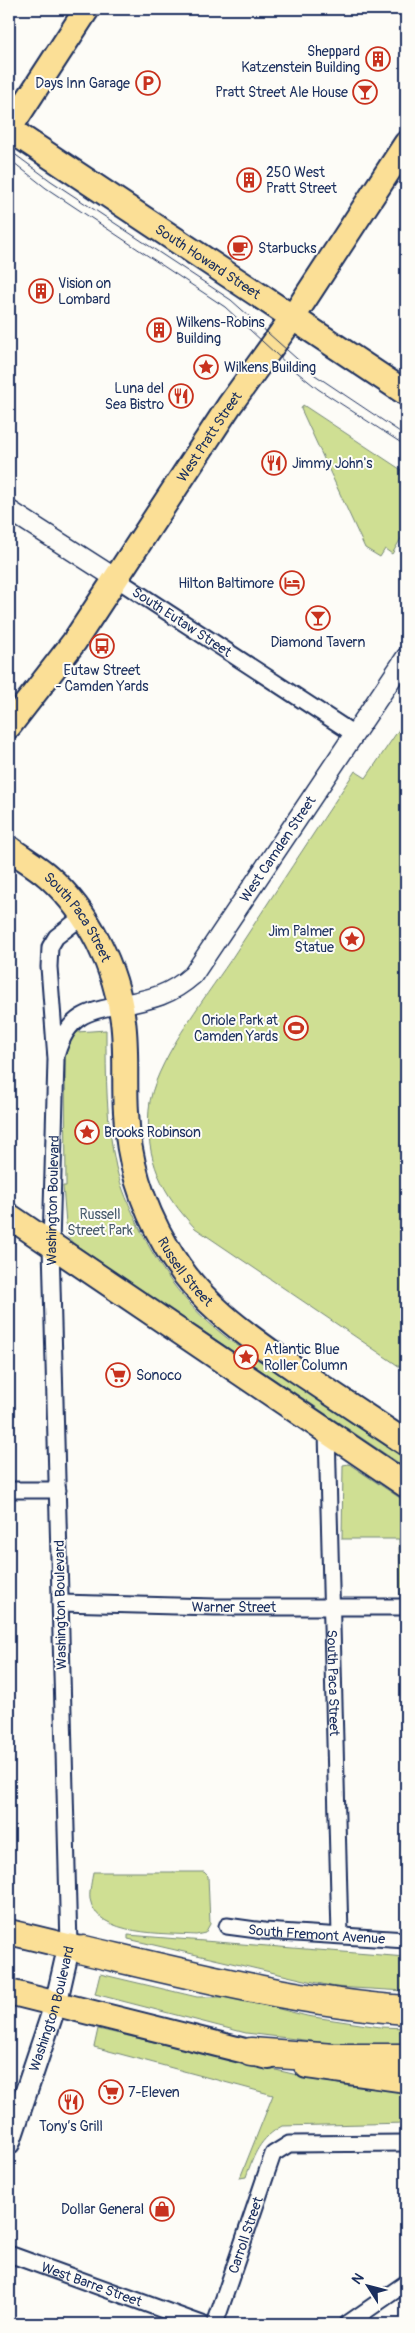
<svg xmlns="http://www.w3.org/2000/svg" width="415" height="2333" font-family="Pangolin,sans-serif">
  <rect width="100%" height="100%" fill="#fdfcf7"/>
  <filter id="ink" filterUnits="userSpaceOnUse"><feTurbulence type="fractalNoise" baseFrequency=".02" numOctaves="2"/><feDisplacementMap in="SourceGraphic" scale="10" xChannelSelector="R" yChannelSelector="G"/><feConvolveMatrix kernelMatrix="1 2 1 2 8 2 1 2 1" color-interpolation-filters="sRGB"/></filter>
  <g filter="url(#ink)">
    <g fill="#cfdf93" stroke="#758778">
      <path d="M303 405 406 473V530L392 554 385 549 380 557 365 548 301 409Z"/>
      <path d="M406 719V1371L195 1228C162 1193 145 1160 149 1109 152 1066 205 998 230 961 272 897 313 834 355 771L366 778Z"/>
      <path d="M106 1030C106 1076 106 1122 116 1167 121 1188 130 1207 139 1227 163 1276 187 1307 231 1341L406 1459V1468L197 1327 196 1328 73 1243 67 1236 63 1186H66L65 1057 68 1044 77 1032Z"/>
      <path d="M349 1464 406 1502V1595H400L399 1539H342L343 1465Z"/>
      <path d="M93 1872H204L208 1876 210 1924 205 1933 196 1935C167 1933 96 1937 90 1899 89 1891 92 1880 93 1872Z"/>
      <path d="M128 1935 406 1957V1991L335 1987 128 1939Z"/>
      <path d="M100 1974 197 1997H232L307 2016 380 2027 406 2028V2043L345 2045 246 2033 95 1994Z"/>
      <path d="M98 2029 319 2080 349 2086 406 2092V2123L282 2126C260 2138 254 2154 246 2177L240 2178 273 2095 94 2047Z"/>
    </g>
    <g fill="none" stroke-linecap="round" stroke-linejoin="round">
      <g stroke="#1b2f5e" stroke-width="19">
        <g id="minor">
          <path id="s1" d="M115 578 354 734"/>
          <path d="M57 1053C68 1016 87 1011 121 1005"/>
          <path id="s2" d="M327 1432 340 1935"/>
          <path d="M9 1490H58"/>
          <path id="s3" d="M60 1603 215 1607H406"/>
          <path id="s4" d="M227 1926 264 1931 406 1940"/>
          <path id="s5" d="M69 1946 51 1246 56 1059 49 967 50 947 56 937 83 916"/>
          <path id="s6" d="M9 2254 202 2324"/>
          <path id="s7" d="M215 2324 273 2154 289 2144 406 2143"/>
          <path d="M347 2324 406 2283"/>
        </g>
      </g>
      <g stroke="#1b2f5e" stroke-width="22">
        <g id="tertiary">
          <path d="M9 510 115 578"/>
          <path id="s8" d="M121 1005C151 999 169 996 193 975L406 657"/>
        </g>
      </g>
      <g stroke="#1b2f5e" stroke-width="25">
        <g id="secondary">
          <path id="s9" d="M9 2143 56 2003 69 1946"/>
        </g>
      </g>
      <g stroke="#1b2f5e" stroke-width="28">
        <g id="primary">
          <path id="s10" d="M9 129 406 393"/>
          <path d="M9 129 87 9"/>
          <path id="s11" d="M9 726 74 642 229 406 293 317 406 144"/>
          <path id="s12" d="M9 848C22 858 37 866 49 877 89 913 116 967 123 1021 127 1051 124 1082 126 1112 128 1160 142 1205 166 1246 197 1302 247 1336 298 1371 334 1395 370 1419 406 1443"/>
          <path d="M9 1216 406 1485"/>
          <path d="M9 1932 84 1950"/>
          <path d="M9 1992 269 2057"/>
          <path d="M307 2066 406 2080"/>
        </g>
      </g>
      <g stroke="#1b2f5e" stroke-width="31">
        <g id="motorway">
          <path d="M84 1950C191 1975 297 2002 406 2010"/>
          <path d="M251 2052 334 2058H406"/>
        </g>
      </g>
      <use href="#minor" stroke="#fdfcf7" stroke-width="15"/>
      <use href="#tertiary" stroke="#fdfcf7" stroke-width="19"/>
      <use href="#secondary" stroke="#fdfcf7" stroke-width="21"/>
      <use href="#primary" stroke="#fbdf96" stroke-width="24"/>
      <use href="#motorway" stroke="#fbdf96" stroke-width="28"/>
      <g stroke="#1b2f5e" stroke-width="1">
        <path d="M9 150 51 181 231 300 315 375 406 436"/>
        <path d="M9 159 46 188 225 307 288 365 318 389 406 446"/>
      </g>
    </g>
  </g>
  <defs>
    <g id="building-ring" transform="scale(1.25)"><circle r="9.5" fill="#fdfcf7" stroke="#c8321e" stroke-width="1.5"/><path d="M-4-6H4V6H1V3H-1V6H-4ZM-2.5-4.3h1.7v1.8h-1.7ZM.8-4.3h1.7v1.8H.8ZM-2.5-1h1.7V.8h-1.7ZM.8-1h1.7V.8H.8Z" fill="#c8321e"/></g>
    <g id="parking-ring" transform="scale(1.25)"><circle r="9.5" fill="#fdfcf7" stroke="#c8321e" stroke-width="1.5"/><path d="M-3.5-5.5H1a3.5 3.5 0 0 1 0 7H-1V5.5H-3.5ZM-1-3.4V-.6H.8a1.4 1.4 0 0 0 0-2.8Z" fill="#c8321e"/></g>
    <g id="bar-ring" transform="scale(1.25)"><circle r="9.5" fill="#fdfcf7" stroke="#c8321e" stroke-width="1.5"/><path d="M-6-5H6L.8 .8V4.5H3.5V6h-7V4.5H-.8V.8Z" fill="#c8321e"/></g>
    <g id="cafe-ring" transform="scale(1.25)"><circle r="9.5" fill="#fdfcf7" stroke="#c8321e" stroke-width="1.5"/><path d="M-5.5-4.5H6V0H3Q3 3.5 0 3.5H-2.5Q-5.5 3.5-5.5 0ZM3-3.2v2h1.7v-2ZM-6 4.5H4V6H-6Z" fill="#c8321e"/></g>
    <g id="sight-ring" transform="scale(1.25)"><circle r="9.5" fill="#fdfcf7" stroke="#c8321e" stroke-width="1.5"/><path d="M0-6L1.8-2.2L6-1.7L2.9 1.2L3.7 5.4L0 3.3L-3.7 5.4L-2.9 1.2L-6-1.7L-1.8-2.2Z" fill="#c8321e"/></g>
    <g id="restaurant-ring" transform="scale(1.25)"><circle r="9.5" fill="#fdfcf7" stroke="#c8321e" stroke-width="1.5"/><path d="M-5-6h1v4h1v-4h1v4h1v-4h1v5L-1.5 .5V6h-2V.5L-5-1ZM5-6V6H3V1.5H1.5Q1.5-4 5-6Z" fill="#c8321e"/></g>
    <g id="hotel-ring" transform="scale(1.25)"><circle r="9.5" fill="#fdfcf7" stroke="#c8321e" stroke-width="1.5"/><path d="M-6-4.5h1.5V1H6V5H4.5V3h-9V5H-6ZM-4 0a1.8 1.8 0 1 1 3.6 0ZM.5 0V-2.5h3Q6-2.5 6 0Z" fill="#c8321e"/></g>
    <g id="bus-ring" transform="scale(1.25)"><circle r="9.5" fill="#fdfcf7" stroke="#c8321e" stroke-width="1.5"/><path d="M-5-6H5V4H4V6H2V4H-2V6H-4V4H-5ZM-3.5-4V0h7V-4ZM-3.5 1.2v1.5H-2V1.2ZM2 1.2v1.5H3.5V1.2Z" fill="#c8321e"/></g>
    <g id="stadium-ring" transform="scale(1.25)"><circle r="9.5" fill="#fdfcf7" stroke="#c8321e" stroke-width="1.5"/><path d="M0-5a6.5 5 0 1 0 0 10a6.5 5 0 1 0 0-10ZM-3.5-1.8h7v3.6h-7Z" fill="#c8321e"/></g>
    <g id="supermarket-ring" transform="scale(1.25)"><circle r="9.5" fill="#fdfcf7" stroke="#c8321e" stroke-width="1.5"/><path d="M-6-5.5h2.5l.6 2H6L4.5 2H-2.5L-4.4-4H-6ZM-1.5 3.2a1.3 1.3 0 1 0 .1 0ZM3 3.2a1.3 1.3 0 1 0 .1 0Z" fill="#c8321e"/></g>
    <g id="shop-ring" transform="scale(1.25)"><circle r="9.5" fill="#fdfcf7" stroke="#c8321e" stroke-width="1.5"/><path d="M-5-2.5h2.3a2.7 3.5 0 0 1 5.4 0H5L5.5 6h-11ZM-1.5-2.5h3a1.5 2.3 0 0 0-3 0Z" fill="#c8321e"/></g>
  </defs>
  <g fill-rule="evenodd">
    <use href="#building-ring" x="378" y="59"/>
    <use href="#parking-ring" x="148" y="83"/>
    <use href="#bar-ring" x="365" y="92"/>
    <use href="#building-ring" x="249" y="180"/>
    <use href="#cafe-ring" x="240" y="248"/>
    <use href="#building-ring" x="41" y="291"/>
    <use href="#building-ring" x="159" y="330"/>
    <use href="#sight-ring" x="206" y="367"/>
    <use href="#restaurant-ring" x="181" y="396"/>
    <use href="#restaurant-ring" x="274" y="463"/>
    <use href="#hotel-ring" x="292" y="583"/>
    <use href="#bar-ring" x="318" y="618"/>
    <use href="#bus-ring" x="102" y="646"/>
    <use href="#sight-ring" x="352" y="939"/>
    <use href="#stadium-ring" x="296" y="1028"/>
    <use href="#sight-ring" x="87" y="1132"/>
    <use href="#sight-ring" x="246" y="1357"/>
    <use href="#supermarket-ring" x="118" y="1375"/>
    <use href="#supermarket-ring" x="111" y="2092"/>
    <use href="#restaurant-ring" x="71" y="2102"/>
    <use href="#shop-ring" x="162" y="2209"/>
  </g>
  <g text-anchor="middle" stroke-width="4" stroke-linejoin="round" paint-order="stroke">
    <g font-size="14" fill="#1b2f5e" stroke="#fdfcf7" text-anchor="start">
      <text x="360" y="56" text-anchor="end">Sheppard<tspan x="360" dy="16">Katzenstein Building</tspan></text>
      <text x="130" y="88" text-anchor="end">Days Inn Garage</text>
      <text x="348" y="97" text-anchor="end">Pratt Street Ale House</text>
      <text x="266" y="177">250 West<tspan x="266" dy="16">Pratt Street</tspan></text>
      <text x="258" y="253">Starbucks</text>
      <text x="58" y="288">Vision on<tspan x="58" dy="16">Lombard</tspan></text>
      <text x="176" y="327">Wilkens-Robins<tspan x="176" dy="16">Building</tspan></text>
      <text x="224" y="372">Wilkens Building</text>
      <text x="164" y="393" text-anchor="end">Luna del<tspan x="164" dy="16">Sea Bistro</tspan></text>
      <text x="292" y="468">Jimmy John's</text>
      <text x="274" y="588" text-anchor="end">Hilton Baltimore</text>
      <text x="318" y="647" text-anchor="middle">Diamond Tavern</text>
      <text x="102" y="675" text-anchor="middle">Eutaw Street<tspan x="102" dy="16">- Camden Yards</tspan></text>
      <text x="334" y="936" text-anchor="end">Jim Palmer<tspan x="334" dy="16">Statue</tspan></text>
      <text x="278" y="1025" text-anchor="end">Oriole Park at<tspan x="278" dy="16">Camden Yards</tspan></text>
      <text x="104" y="1137">Brooks Robinson</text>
      <text x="264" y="1354">Atlantic Blue<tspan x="264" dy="16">Roller Column</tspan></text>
      <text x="136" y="1380">Sonoco</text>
      <text x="128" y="2097">7-Eleven</text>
      <text x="71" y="2131" text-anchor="middle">Tony’s Grill</text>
      <text x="144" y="2214" text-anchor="end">Dollar General</text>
    </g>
    <g font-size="14" fill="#1b2f5e" stroke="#fdfcf7">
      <text dy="5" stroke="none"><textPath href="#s10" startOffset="239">South Howard Street</textPath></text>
      <text dy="5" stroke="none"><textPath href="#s11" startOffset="352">West Pratt Street</textPath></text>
      <text dy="5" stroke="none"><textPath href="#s1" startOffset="80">South Eutaw Street</textPath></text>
      <text dy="5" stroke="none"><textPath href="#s8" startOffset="231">West Camden Street</textPath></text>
      <text dy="5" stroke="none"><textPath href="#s12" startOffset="99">South Paca Street</textPath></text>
      <text dy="5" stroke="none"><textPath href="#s5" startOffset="746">Washington Boulevard</textPath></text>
      <text dy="5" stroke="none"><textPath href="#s12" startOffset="479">Russell Street</textPath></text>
      <text transform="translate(60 1605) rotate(-91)" y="5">Washington Boulevard</text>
      <text dy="5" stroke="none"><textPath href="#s3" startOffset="174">Warner Street</textPath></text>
      <text dy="5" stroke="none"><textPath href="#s2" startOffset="251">South Paca Street</textPath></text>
      <text dy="5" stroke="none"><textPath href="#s4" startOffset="90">South Fremont Avenue</textPath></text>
      <text dy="5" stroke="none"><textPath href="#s9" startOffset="141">Washington Boulevard</textPath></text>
      <text dy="5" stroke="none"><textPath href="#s7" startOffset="94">Carroll Street</textPath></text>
      <text dy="5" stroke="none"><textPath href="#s6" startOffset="88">West Barre Street</textPath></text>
    </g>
    <g font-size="14" fill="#485b6b" stroke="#fdfcf7">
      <text x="100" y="1219">Russell<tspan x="100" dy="16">Street Park</tspan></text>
    </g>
  </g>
  <rect width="415" height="2333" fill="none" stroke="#fdfcf7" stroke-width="30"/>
  <rect x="15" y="15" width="385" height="2303" fill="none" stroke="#1b2f5e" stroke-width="2" filter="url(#ink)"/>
  <g transform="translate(368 2286) rotate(306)" stroke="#fdfcf7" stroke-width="4" paint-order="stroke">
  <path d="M0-4L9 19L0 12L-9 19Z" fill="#1b2f5e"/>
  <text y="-8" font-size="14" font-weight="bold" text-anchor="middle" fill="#1b2f5e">N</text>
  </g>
</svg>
